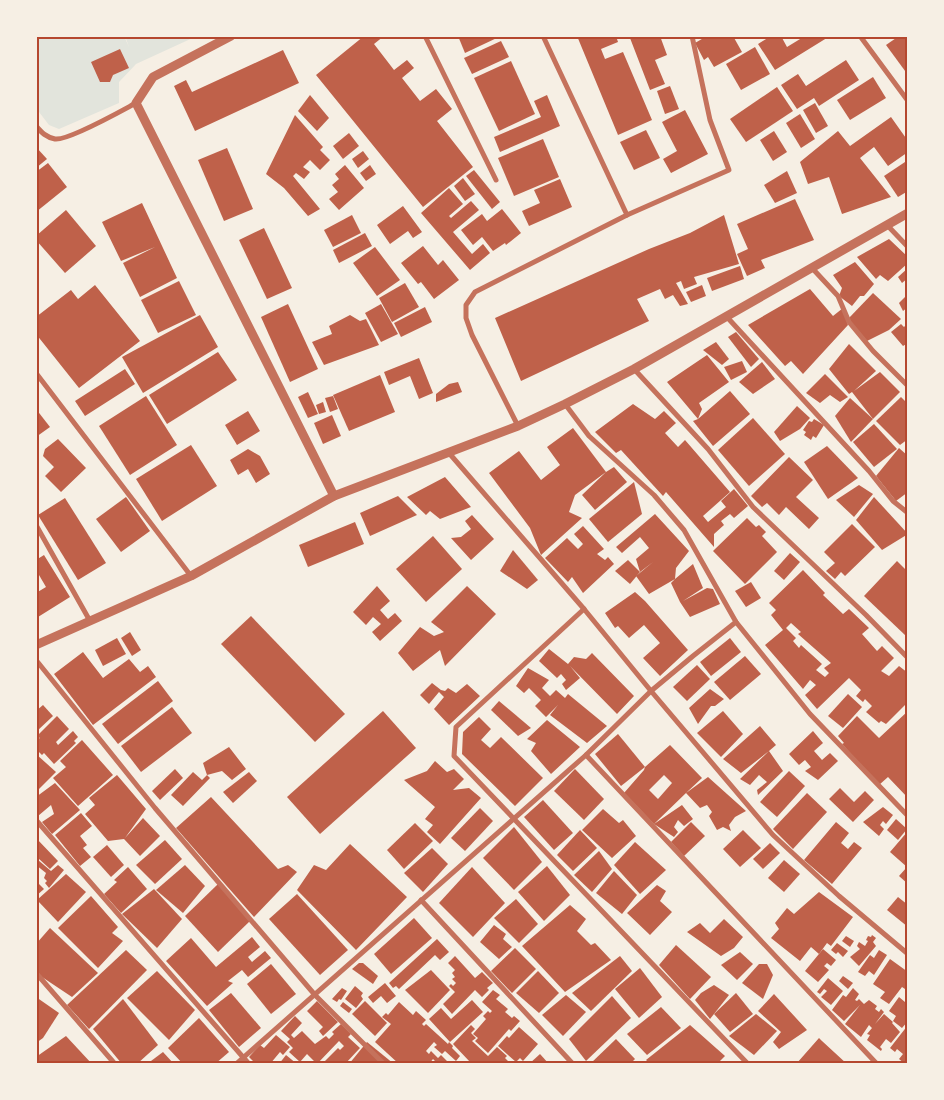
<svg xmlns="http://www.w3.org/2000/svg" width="944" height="1100" font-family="Quicksand,sans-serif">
  <rect width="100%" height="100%" fill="#f6efe4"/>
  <path fill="#e2e4dc" d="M36 36H124L129 47 125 36H197L136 64 119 82V103L59 129 49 125 36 108Z"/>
  <g fill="#bf614a" fill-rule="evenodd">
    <path d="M364 36H384L374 44 394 70 407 60 414 68 402 78 420 101 436 89 452 109 437 121 473 167 423 207 316 75Z"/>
    <path d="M458 36H501L465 53Z"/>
    <path d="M577 36H616L618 42 601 49 605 59 623 52 652 120 618 135Z"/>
    <path d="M635 36H660L667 55 655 60 665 84 650 90 630 38Z"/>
    <path d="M707 36H733L742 52 714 67 708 57 704 60 695 43Z"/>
    <path d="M771 36H781L787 47 805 36H830L775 70 758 44Z"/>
    <path d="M899 36H908V75L886 45Z"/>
    <path d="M501 41 509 57 472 74 464 58Z"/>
    <path d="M755 47 770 74 741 90 726 64Z"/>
    <path d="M120 49 129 68 113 75 110 82H100L91 62Z"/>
    <path d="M283 50 299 83 195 131 174 86 186 80 192 92Z"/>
    <path d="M846 60 859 80 819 106 814 98 797 109 781 85 798 74 806 86Z"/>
    <path d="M511 61 535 114 499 131 474 78Z"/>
    <path d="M873 77 886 98 850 120 837 100Z"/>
    <path d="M670 86 679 109 665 114 657 91Z"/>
    <path d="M777 87 793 111 746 142 730 119Z"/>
    <path d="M310 95 329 118 317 131 298 111Z"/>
    <path d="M547 95 560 126 500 152 494 137 541 117 534 101Z"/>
    <path d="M815 103 828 126 816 133 803 110Z"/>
    <path d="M685 110 708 154 671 173 663 159 677 151 662 122Z"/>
    <path d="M800 114 815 139 801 148 786 123Z"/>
    <path d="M295 115 323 147 320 150 330 160 320 170 310 160 303 167 310 172 304 179 296 173 293 176 320 209 308 216 284 188 266 174Z"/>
    <path d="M891 117 908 141V152L888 166 874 147 860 158 891 197 842 214 829 177 808 184 800 162 838 131 850 146Z"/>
    <path d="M646 130 660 158 634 170 620 142Z"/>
    <path d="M774 131 787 152 773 161 760 140Z"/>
    <path d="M349 133 359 146 343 159 333 146Z"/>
    <path d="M543 139 559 177 514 196 498 158Z"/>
    <path d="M36 147 47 159 36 168Z"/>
    <path d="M227 148 253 209 224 221 198 160Z"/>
    <path d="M363 151 369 159 358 168 352 159Z"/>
    <path d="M908 160V191L898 197 884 176Z"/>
    <path d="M48 163 67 187 36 212V172Z"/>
    <path d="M345 165 364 188 339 210 329 199 338 192 332 185 339 179 335 174Z"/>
    <path d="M370 165 376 174 366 181 360 173Z"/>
    <path d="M474 170 500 202 492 209 466 176Z"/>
    <path d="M787 171 797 193 775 203 764 185Z"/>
    <path d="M463 178 475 194 465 201 454 186Z"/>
    <path d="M560 179 572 207 529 226 522 211 540 203 534 190Z"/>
    <path d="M449 188 463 204 449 216 451 218 471 201 479 210 453 232 472 254 483 244 490 253 470 270 421 213Z"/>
    <path d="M795 199 814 240 761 260 765 268 747 276 737 254 748 249 737 224Z"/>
    <path d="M142 203 177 278 140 297 123 263 155 247 121 261 102 222Z"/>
    <path d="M403 206 422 232 413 238 408 231 390 244 377 225Z"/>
    <path d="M502 209 521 233 506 245 505 243 493 251 482 237 473 245 461 230 482 214 487 221Z"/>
    <path d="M66 210 96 246 65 273 36 240V236Z"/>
    <path d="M352 215 361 233 333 247 324 230Z"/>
    <path d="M724 215 739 264 694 277 697 284 684 289 681 281 676 283 688 304 680 306 673 295 665 299 660 289 637 299 649 321 521 381 495 318 649 249 690 233Z"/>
    <path d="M264 228 292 288 267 299 239 240Z"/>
    <path d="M365 233 372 246 339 263 333 250Z"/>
    <path d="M889 239 908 257V263L888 281 880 275 876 279 857 257Z"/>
    <path d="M423 246 438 265 443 260 459 280 434 299 421 282 418 284 401 263Z"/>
    <path d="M375 247 400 280 377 296 353 263Z"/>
    <path d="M855 262 874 284 864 296H860L852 306 839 296 842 288 833 275Z"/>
    <path d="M740 266 744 279 712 291 707 278Z"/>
    <path d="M908 268V278L902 283 898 277Z"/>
    <path d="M179 281 196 315 158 333 141 300Z"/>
    <path d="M405 283 419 307 392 322 379 298Z"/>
    <path d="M95 285 140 341 79 388 36 334V317L71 290 78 299Z"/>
    <path d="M702 285 706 296 691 302 686 292Z"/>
    <path d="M810 289 833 316 843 308 848 325 803 374 791 361 785 366 748 325Z"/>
    <path d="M873 293 901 319 889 330 867 341 848 319Z"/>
    <path d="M908 294V307L903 311 899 303Z"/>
    <path d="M288 304 318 369 290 382 261 317Z"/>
    <path d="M381 304 398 334 381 342 365 313Z"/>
    <path d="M425 307 432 322 401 337 394 323Z"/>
    <path d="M200 315 218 347 143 393 122 357Z"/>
    <path d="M350 315 360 321 366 319 379 345 324 365 312 342 332 334 329 326Z"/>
    <path d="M908 323V343L903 346 891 332 901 324 904 327Z"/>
    <path d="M736 332 759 359 751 367 728 337Z"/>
    <path d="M716 342 729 359 722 365 703 350Z"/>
    <path d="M849 344 876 371 854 391 880 372 900 392 873 419 852 392 849 394 829 369Z"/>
    <path d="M218 352 237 380 167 424 149 395Z"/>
    <path d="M707 355 729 382 699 403 702 409 698 419 730 391 750 414 713 446 693 421 698 419 667 382Z"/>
    <path d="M419 358 433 393 419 399 410 376 389 385 384 372Z"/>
    <path d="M742 361 747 372 731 380 724 367Z"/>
    <path d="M762 362 775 379 753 394 739 382Z"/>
    <path d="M125 369 135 384 85 416 75 401Z"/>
    <path d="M825 374 848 397 840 402 830 395 820 403 806 393Z"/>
    <path d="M380 375 395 412 349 431 333 395Z"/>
    <path d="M458 382 462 392 436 402V394L449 384Z"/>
    <path d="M308 392 318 414 308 418 298 397Z"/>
    <path d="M146 396 177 445 130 475 99 426Z"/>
    <path d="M333 396 338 409 330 412 325 398Z"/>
    <path d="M901 397 908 404V439L900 445 876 421Z"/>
    <path d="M850 398 873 419 851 442 835 416Z"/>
    <path d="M323 402 326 412 319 414 316 405Z"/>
    <path d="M633 404 655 419 664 411 676 423 665 433 678 447 685 440 730 492 703 516 708 522 726 507 721 501 734 489 748 506 734 518 730 514 721 521 724 525 714 534V547L666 492 663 496 621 450 616 453 595 432Z"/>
    <path d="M797 406 810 418 800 429 780 441 774 432Z"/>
    <path d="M36 409 50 427 36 437Z"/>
    <path d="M248 411 260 431 237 445 225 425Z"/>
    <path d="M332 415 341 436 323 444 314 423Z"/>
    <path d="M753 418 785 454 749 486 718 450Z"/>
    <path d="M814 419 824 425 816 438 813 436 811 440 804 435 806 432 803 430 809 421 812 422Z"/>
    <path d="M874 424 897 449 874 467 853 442Z"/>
    <path d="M573 428 606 472 614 467 627 482 595 510 582 495 606 472 575 495 569 512 582 518 541 555 530 528 489 473 519 451 541 480 560 465 547 447Z"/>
    <path d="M58 439 86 468 61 492 45 476 54 467 43 456 45 449Z"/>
    <path d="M191 445 217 486 162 521 136 479Z"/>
    <path d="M827 446 858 478 828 499 804 462Z"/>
    <path d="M899 448 908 456V492L896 501 876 476Z"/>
    <path d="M248 449 260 456 270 474 256 483 248 469 238 475 230 460Z"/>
    <path d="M789 457 813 480 796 497 819 518 809 529 786 507 779 515 767 503 762 507 751 496Z"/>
    <path d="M445 477 471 507 440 519 430 511 426 515 407 497Z"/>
    <path d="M634 482 642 514 608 542 589 519Z"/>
    <path d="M859 485 873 494 854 517 836 500Z"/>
    <path d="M398 496 417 515 370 536 360 513Z"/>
    <path d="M126 497 150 531 121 552 96 519Z"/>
    <path d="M874 497 908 534 882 550 856 520Z"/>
    <path d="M65 498 106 563 78 580 38 515Z"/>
    <path d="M655 514 689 551 676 568 675 579 693 564 703 588 683 601 707 588 713 589 720 604 690 617 680 602 671 583 675 579 649 594 636 576 653 562 640 572 636 559 649 548 640 537 622 553 616 547Z"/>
    <path d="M472 515 494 539 471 560 451 538 461 537 471 529 465 521Z"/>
    <path d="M747 518 756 527 759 525 766 532 762 536 777 552 745 584 713 551Z"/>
    <path d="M355 522 364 544 308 567 299 545Z"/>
    <path d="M852 524 875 547 845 576 841 572 835 579 826 571 835 563 824 552Z"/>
    <path d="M583 526 604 549 597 554 605 560 608 557 614 564 583 593 572 577 568 582 545 558 567 538 578 549 583 544 574 534Z"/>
    <path d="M433 536 462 569 426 602 396 569Z"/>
    <path d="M513 550 538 580 527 589 500 571Z"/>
    <path d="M790 553 800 562 784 580 774 571Z"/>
    <path d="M44 555 70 597 38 617 36 593 46 587 39 575 36 577V560Z"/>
    <path d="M628 560 640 572 630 584 615 571Z"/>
    <path d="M897 561 908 572V635L906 636 864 596Z"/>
    <path d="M803 570 825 593 823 595 843 614 849 609 869 628 862 634 877 651 882 646 894 658 881 671 889 676 899 666 908 673V702L886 724 881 721 879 723 866 712 872 706 865 699 863 702 856 696 861 690 849 678 817 709 805 695 816 685 810 680 803 689 765 645 783 630 771 615 776 610 769 603ZM791 623 801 632 798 634 831 663 824 668 829 673 825 677 816 670 822 664 801 645 799 648 793 641 796 638 786 628Z"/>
    <path d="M751 582 761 598 746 607 735 591Z"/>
    <path d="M377 586 390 601 380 610 388 619 395 613 402 621 380 641 372 632 381 624 373 617 366 625 353 612Z"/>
    <path d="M467 586 496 614 445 666 440 650 413 671 398 653 420 627 434 636 444 632 431 622Z"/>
    <path d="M635 592 645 601 688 650 660 676 643 658 660 643 644 625 629 638 618 626 615 628 605 613Z"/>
    <path d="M251 616 345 714 315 742 221 644Z"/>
    <path d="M130 632 141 650 132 656 121 638Z"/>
    <path d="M117 638 126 654 103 666 95 650Z"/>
    <path d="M730 638 741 652 711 676 700 662Z"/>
    <path d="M549 649 568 664 574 657 586 659 592 653 634 696 617 714 570 666 580 678 566 690 562 684 566 680 561 674 557 678 539 661Z"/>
    <path d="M83 652 103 678 129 659 140 672 148 666 156 677 93 725 54 674Z"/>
    <path d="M745 656 761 674 730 700 714 682Z"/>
    <path d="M697 665 710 679 687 701 673 687Z"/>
    <path d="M528 668 549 680 542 688 550 696 556 690 565 698 568 694 607 726 587 743 550 715 558 705 546 717 535 706 541 700 529 688 524 693 516 686Z"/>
    <path d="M158 681 173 701 118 744 102 724Z"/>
    <path d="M432 683 441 690 445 691 448 688 456 693 467 684 480 696 449 725 434 709 444 697 439 692 429 704 420 695Z"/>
    <path d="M710 689 724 699 715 706H711L698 724 689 708Z"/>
    <path d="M848 694 862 707 843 728 828 716Z"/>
    <path d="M499 701 531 728 518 736 491 710Z"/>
    <path d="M43 705 53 716 36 732V711Z"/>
    <path d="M172 707 192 733 141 772 121 746Z"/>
    <path d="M383 711 416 748 320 834 287 797Z"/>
    <path d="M723 711 743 734 721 757 697 733Z"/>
    <path d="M908 711V798L888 777 879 785 842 744 844 743 838 736 857 716 879 738Z"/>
    <path d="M57 716 69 729 56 742 58 745 73 731 78 737 74 741 76 743 54 764 44 753 42 755 36 749V735L40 739 38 735Z"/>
    <path d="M479 717 491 729 481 740 490 748 501 737 543 778 515 806 462 754 463 732Z"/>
    <path d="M547 720 580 747 551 774 531 751 536 743 527 739Z"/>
    <path d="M760 726 776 745 769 751 783 771 758 795 757 790 767 782 759 775 750 785 740 779 769 751 741 773 723 759Z"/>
    <path d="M813 731 823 743 814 751 822 760 830 753 838 761 818 780 805 771 811 767 805 760 799 765 789 754Z"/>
    <path d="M618 734 645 767 621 786 595 754Z"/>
    <path d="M82 740 113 775 78 806 53 778 66 767 60 761Z"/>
    <path d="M670 745 702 778 686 793 708 777 746 811 735 817 729 825 731 831 723 827 717 830 709 816 712 812 707 805 700 808 686 793 654 824 682 805 693 819 684 826 678 820 674 827 678 832 674 837 654 824 624 793 644 770 645 767ZM664 775 672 783 658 799 649 790Z"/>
    <path d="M229 747 246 769 232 780 222 771 207 775 210 778 183 806 171 795 193 772 202 780 207 775 203 763Z"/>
    <path d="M36 754 56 772 36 792Z"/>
    <path d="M435 761 447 772 454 769 464 779 453 790 469 788 481 798 440 844 427 832 433 825 425 819 435 807 404 780 427 771Z"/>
    <path d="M175 769 183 778 160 800 152 791Z"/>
    <path d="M575 769 604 799 584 820 554 791Z"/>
    <path d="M789 771 805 786 777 817 760 802Z"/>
    <path d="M249 772 257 781 233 803 223 792Z"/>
    <path d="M117 775 146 809 125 838 143 818 160 836 140 856 124 839 108 841 85 814 95 805 89 798Z"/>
    <path d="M55 783 80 810 52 834 42 822 54 814 51 805 38 816 36 814V797Z"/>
    <path d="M840 788 854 802 865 791 874 800 853 822 829 799Z"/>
    <path d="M807 793 827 812 793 849 773 829Z"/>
    <path d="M211 797 278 869 288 865 297 872 254 917 176 828Z"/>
    <path d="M543 800 573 833 554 850 524 817Z"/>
    <path d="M883 807 893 815 886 824 883 821 880 825 884 829 879 836 863 822Z"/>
    <path d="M480 808 493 821 465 851 451 838Z"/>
    <path d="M603 809 619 823 623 820 636 836 612 858 582 830Z"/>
    <path d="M81 813 92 826 80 836 87 845 83 848 91 857 80 866 55 835Z"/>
    <path d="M896 819 907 829 898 840 887 830Z"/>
    <path d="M691 822 705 836 684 856 671 842Z"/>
    <path d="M836 822 849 833 841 843 848 849 854 842 862 848 832 884 804 860Z"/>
    <path d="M415 823 433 841 404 869 387 850Z"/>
    <path d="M514 827 542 862 514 890 483 858Z"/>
    <path d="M580 830 597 848 573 871 557 855Z"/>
    <path d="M743 830 761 848 740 867 723 849Z"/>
    <path d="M908 831V884L899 876 907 867 890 852Z"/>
    <path d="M36 838 58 861 50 869 38 858 36 859Z"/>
    <path d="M165 840 182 859 155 884 136 865Z"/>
    <path d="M635 842 666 870 640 894 614 865Z"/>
    <path d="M770 843 780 853 763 869 753 859Z"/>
    <path d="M350 844 407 897 356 950 297 890 314 865 326 870Z"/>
    <path d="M107 845 124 865 111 877 93 857Z"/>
    <path d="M432 848 448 864 423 892 404 873Z"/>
    <path d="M599 851 612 869 592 892 574 875Z"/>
    <path d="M38 860 51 871 58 865 64 870 49 888 45 883 47 881 44 878 46 873 36 865Z"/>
    <path d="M784 860 800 874 784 892 768 878Z"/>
    <path d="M185 865 205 886 183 913 156 890Z"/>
    <path d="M547 866 570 895 544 921 518 892Z"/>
    <path d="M128 867 147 889 121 913 104 894 117 882 114 880Z"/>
    <path d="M472 867 505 903 473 937 439 903Z"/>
    <path d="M614 871 637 895 622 914 596 893Z"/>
    <path d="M66 874 86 892 58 922 37 900Z"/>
    <path d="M36 881 44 889 36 896Z"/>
    <path d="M218 884 250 921 218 952 185 916Z"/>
    <path d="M657 885 666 891 660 901 672 912 650 935 627 913Z"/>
    <path d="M154 889 182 919 157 948 122 914Z"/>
    <path d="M819 892 853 917 831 946 827 943 819 954 811 947 800 961 771 938 779 929 775 923 787 908 794 914Z"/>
    <path d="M297 894 348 950 320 975 269 919Z"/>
    <path d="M91 896 118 927 112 933 123 941 98 968 58 928Z"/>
    <path d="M898 897 908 905V927L887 910Z"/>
    <path d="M516 899 538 924 519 943 494 918Z"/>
    <path d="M570 905 586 919 577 931 591 945 595 943 611 960 565 992 522 946Z"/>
    <path d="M414 918 432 938 391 974 374 954Z"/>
    <path d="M724 919 743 937 734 948 721 956 687 932 700 923 710 933Z"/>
    <path d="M494 925 506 934 503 939 512 947 499 959 480 942Z"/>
    <path d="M50 928 98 973 72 997 36 973V944Z"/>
    <path d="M872 935 876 938 873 942 876 946 859 966 850 957 860 949 857 946 859 942 865 946 868 941 866 940 868 936 871 937Z"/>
    <path d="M846 936 854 941 850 947 842 941Z"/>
    <path d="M252 937 260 947 248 957 252 962 265 951 271 958 248 977 242 970 228 981 233 983 207 1006 166 961 191 938 216 967Z"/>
    <path d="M437 939 449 952 440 960 435 955 399 989 396 986 393 988 389 983Z"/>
    <path d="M837 943 848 951 843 957 838 952 836 954 831 950Z"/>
    <path d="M676 945 711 977 690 999 659 965Z"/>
    <path d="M515 948 536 969 512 993 491 971Z"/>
    <path d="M823 949 836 960 831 966 827 963 824 966 829 970 818 982 805 971Z"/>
    <path d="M126 950 147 970 89 1029 67 1005Z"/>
    <path d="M879 950 887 955 874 975 869 971 865 976 858 972 870 955 874 958Z"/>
    <path d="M740 952 753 964 737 980 721 965Z"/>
    <path d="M455 956 475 978 482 972 493 983 487 988 489 990 482 997 475 990 452 1014 443 1004 455 992 449 986 451 984 453 986 456 983 452 979 455 977 452 973 455 970 448 963Z"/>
    <path d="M620 956 632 971 591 1011 572 993Z"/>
    <path d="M890 959 908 972V986L905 989 902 987 889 1004 880 998 885 992 873 984Z"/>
    <path d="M359 963H363L378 976 373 984 352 969Z"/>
    <path d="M271 964 296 994 271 1014 247 984Z"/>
    <path d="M759 964H767L773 975 763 999 742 983Z"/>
    <path d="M640 968 662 997 639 1018 615 989Z"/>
    <path d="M431 970 450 990 428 1013 405 990Z"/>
    <path d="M157 971 195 1010 169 1040 127 998Z"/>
    <path d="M538 971 559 993 539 1013 516 993Z"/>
    <path d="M843 976 853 983 848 989 839 981Z"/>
    <path d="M828 978 843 991 831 1005 821 997 827 991 824 989 820 994 817 992Z"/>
    <path d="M385 983 396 996 387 1003 381 996 373 1003 368 997Z"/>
    <path d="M714 985 729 995 710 1019 695 1000 701 993Z"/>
    <path d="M355 986 363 993 361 996 363 999 356 1008 345 999Z"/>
    <path d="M342 988 347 991 341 1000 339 999 337 1002 332 999Z"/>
    <path d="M853 988 859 994 855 1000 857 1001 859 999 864 1004 869 1000 877 1006 875 1009 879 1012 881 1009 884 1012 875 1024 884 1014 893 1022 892 1023 900 1032 891 1043 886 1039 880 1047 882 1049 881 1051 867 1040 870 1035 867 1034 872 1028 869 1025 861 1037 845 1024 860 1005 844 1021 832 1010 843 995 846 997Z"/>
    <path d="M493 990 500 995 496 999 508 1009 505 1012 512 1018 514 1016 520 1021 511 1031 509 1029 488 1053 475 1041 478 1038 473 1034 486 1019 483 1016 488 1011 490 1013 492 1011 482 1002Z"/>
    <path d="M231 993 261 1028 239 1047 209 1010Z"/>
    <path d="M736 993 753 1014 730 1032 714 1014Z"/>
    <path d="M774 994 807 1030 779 1049 773 1042 781 1032 758 1011Z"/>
    <path d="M566 995 586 1012 563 1036 542 1015Z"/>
    <path d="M612 996 631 1018 586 1061 569 1039Z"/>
    <path d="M36 997 59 1013 43 1038 36 1043Z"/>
    <path d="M899 997 905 1002 906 1000 908 1001V1021L902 1028 893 1021 896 1016 889 1011Z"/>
    <path d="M123 999 158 1045 137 1064H122L93 1029Z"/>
    <path d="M472 1000 483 1012 450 1042 429 1019 441 1008 451 1019Z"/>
    <path d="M317 1001 338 1022 323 1036 319 1031 323 1027 307 1011Z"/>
    <path d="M365 1001 387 1023 375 1036 352 1014Z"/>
    <path d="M343 1002 352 1009 349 1013 340 1006Z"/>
    <path d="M399 1002 413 1015 416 1011 426 1020 422 1024 424 1026 426 1024 448 1044 449 1042 453 1046 452 1048 460 1056 456 1061 445 1051 442 1054 434 1047 437 1045 434 1042 426 1051 429 1054 431 1051 438 1058 441 1055 450 1064H438L433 1059 429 1064H399L375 1042 391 1024 382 1017 386 1013 388 1015Z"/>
    <path d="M661 1007 681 1028 647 1055 627 1034Z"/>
    <path d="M756 1014 777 1031 754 1055 729 1036Z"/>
    <path d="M295 1016 302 1023 291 1035 294 1038 302 1031 315 1044 326 1036 329 1039 334 1034 332 1032 341 1024 351 1034 348 1037 360 1048 345 1064H322L338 1048 340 1050 344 1046 339 1041 317 1064 307 1054 300 1062 289 1052 293 1048 287 1042 290 1039 281 1031Z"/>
    <path d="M199 1018 229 1052 215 1064H183L168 1048Z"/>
    <path d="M471 1025 475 1029 471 1033 476 1038 472 1041 488 1056 497 1047 507 1056 505 1058 511 1064H471L470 1062 453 1044Z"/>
    <path d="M690 1025 725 1056 717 1064H650L646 1060Z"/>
    <path d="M908 1025V1063L905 1064 899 1059 903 1054 897 1049 895 1052 890 1048Z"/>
    <path d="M519 1027 538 1044 523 1061 520 1058 516 1062 498 1046 507 1036 509 1038Z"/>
    <path d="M276 1035 290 1047 283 1055 280 1052 270 1064H256L249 1057 260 1045 264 1048Z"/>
    <path d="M66 1036 92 1064H40L36 1057Z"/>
    <path d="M819 1038 822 1041 847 1064H798L797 1063Z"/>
    <path d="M616 1039 635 1059 630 1064H590Z"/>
    <path d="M367 1042 394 1064H349Z"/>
    <path d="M163 1052 174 1064H147Z"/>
    <path d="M540 1054 549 1064H529Z"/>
    <path d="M286 1055 297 1064H279Z"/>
  </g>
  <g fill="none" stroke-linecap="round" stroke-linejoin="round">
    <g stroke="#c5725c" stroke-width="5">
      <path d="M425 36 496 180"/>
      <path d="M860 36 908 101"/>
      <path d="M36 126C42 133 46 137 55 139 68 141 121 111 136 103"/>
      <path d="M627 215 729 170 710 120 692 36"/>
      <path d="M887 225 908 247"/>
      <path d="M812 268 838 296 849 322 873 351 908 386"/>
      <path d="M726 316 869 471 893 501 908 513"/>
      <path d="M634 369 708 449 753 507 866 615 908 658"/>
      <path d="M36 373 191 576"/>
      <path d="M565 404 589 436 654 495 684 530 736 622 810 714 908 816"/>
      <path d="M518 426 472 335 466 318V305L475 292 627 215 543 36"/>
      <path d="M449 453 584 609 651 691 773 835 839 896 908 954"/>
      <path d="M36 525 90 621"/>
      <path d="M584 609 456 727 454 756 748 1064"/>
      <path d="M36 660 155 808 315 995 384 1064"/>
      <path d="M586 755 877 1064"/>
      <path d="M36 820 249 1064"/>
      <path d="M421 900 573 1064"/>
      <path d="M36 973 115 1064"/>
      <path d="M236 1064 586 755 651 691 693 656 736 622"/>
    </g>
    <g stroke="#c5725c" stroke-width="9">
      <path d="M231 36 153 77 136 103 334 496"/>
      <path d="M36 645 191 576 334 496 518 426 565 404 634 369 908 213"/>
    </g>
  </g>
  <rect width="944" height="1100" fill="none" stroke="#f6efe4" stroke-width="75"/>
  <rect x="38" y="38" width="868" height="1024" fill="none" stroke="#b5482f" stroke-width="2"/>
</svg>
